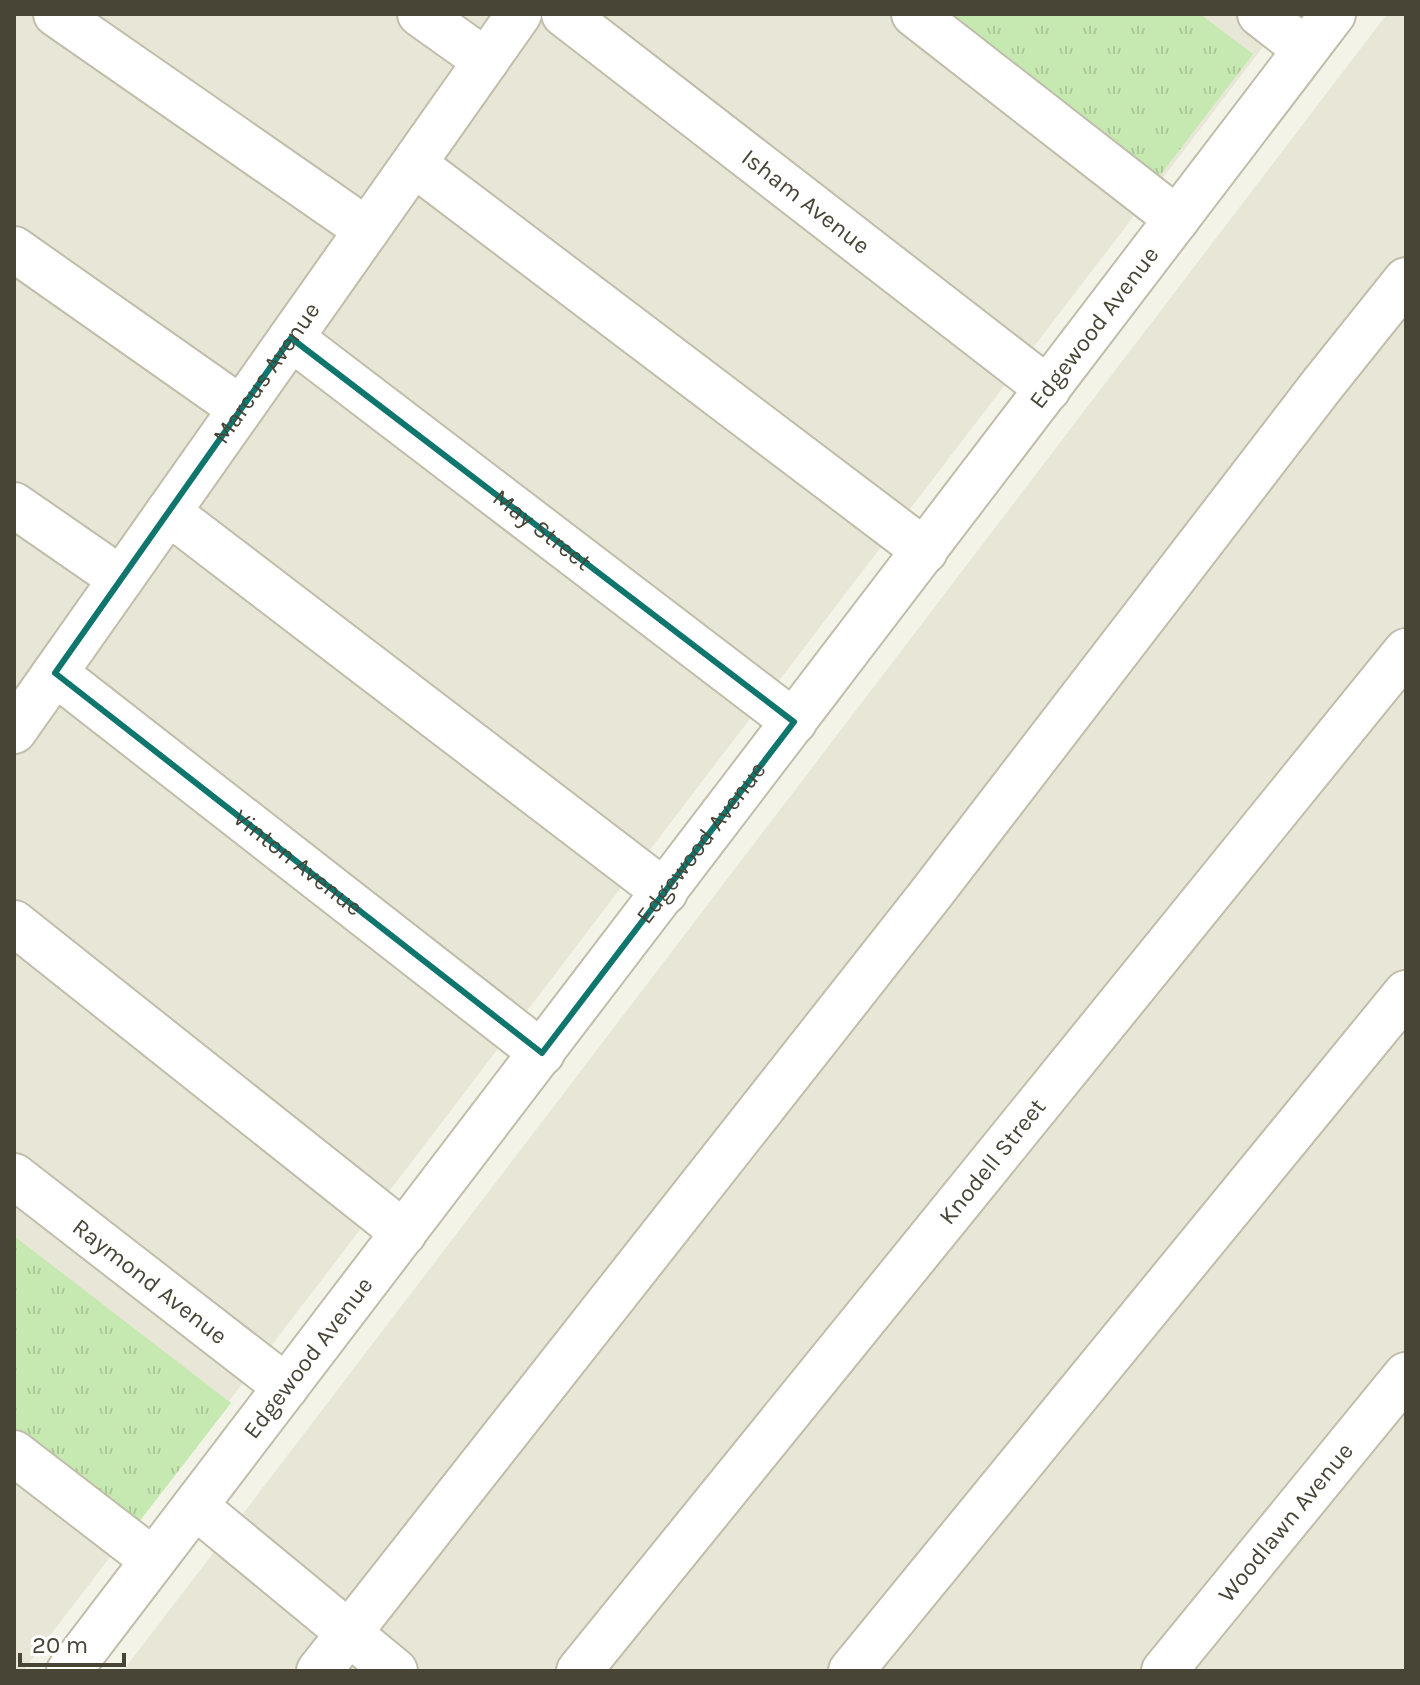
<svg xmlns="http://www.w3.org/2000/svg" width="1420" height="1685" font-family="Karla,sans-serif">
  <defs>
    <pattern id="grass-tufts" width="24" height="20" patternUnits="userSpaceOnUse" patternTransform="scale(2)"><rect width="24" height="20" fill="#c5e9b0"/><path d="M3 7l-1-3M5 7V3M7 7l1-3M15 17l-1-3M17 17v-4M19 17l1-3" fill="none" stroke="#abc998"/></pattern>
  </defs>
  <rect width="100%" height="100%" fill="#f4f3e8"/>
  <g fill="#e8e6d6">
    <path d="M14 14H1288L23 1671H14Z"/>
    <path d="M1387 14H1406V1671H123Z"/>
  </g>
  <g fill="url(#grass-tufts)">
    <path d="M935 14H1200L1253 54 1155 182Z"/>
    <path d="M14 1236 231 1403 132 1531 14 1440Z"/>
  </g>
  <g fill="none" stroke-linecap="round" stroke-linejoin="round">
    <g stroke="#c0bdaa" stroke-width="48">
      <g id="minor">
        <path d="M56 14 367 230"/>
        <path d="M420 14 486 61"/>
        <path id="s1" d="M564 14 1048 389"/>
        <path d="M914 14 1177 219"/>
        <path d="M1260 14 1305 49"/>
        <path d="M414 164 925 551"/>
        <path d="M14 249 240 408"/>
        <path id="s2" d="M291 338 794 722"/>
        <path d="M14 505 121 579"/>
        <path d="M168 512 665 892"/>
        <path id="s3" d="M55 673 542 1053"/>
        <path id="s4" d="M14 731 519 14"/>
        <path d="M14 923 404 1233"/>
        <path id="s5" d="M14 1176 286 1387"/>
        <path d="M14 1453 153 1560"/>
        <path d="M195 1506 395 1671"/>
        <path id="s6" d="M69 1671 1333 14"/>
        <path d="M319 1671 930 895 1322 385 1406 280"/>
        <path id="s7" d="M579 1671 1406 651"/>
        <path d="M851 1671 1406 993"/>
        <path id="s8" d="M1164 1671 1406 1375"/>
      </g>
    </g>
    <use href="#minor" stroke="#fff" stroke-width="44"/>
  </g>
  <path fill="none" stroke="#0f766e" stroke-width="6" stroke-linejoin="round" d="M291 338 794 722 542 1053 55 673Z"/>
  <g text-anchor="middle" stroke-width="7" stroke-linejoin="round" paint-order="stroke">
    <g font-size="24" fill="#484436" stroke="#fff">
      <text dy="8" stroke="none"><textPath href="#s1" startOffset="306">Isham Avenue</textPath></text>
      <text dy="8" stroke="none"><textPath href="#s6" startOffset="1690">Edgewood Avenue</textPath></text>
      <text dy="8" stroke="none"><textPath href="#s4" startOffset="438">Marcus Avenue</textPath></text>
      <text dy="8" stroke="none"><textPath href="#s2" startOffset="316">May Street</textPath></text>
      <text dy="8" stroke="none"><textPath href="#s6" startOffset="1042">Edgewood Avenue</textPath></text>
      <text dy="8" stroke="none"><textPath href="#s3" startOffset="308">Vinton Avenue</textPath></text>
      <text dy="8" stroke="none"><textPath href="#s7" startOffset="656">Knodell Street</textPath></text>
      <text dy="8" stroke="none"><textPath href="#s5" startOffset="172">Raymond Avenue</textPath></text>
      <text dy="8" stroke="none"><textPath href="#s6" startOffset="394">Edgewood Avenue</textPath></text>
      <text dy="8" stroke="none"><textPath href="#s8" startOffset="192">Woodlawn Avenue</textPath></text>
    </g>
  </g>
  <rect width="1420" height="1685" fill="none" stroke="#484436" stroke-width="32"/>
  <path d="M20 1653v12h104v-12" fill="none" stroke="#484436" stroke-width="4"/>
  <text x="32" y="1653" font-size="24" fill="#484436" stroke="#ffffff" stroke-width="6" paint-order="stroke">20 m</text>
</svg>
